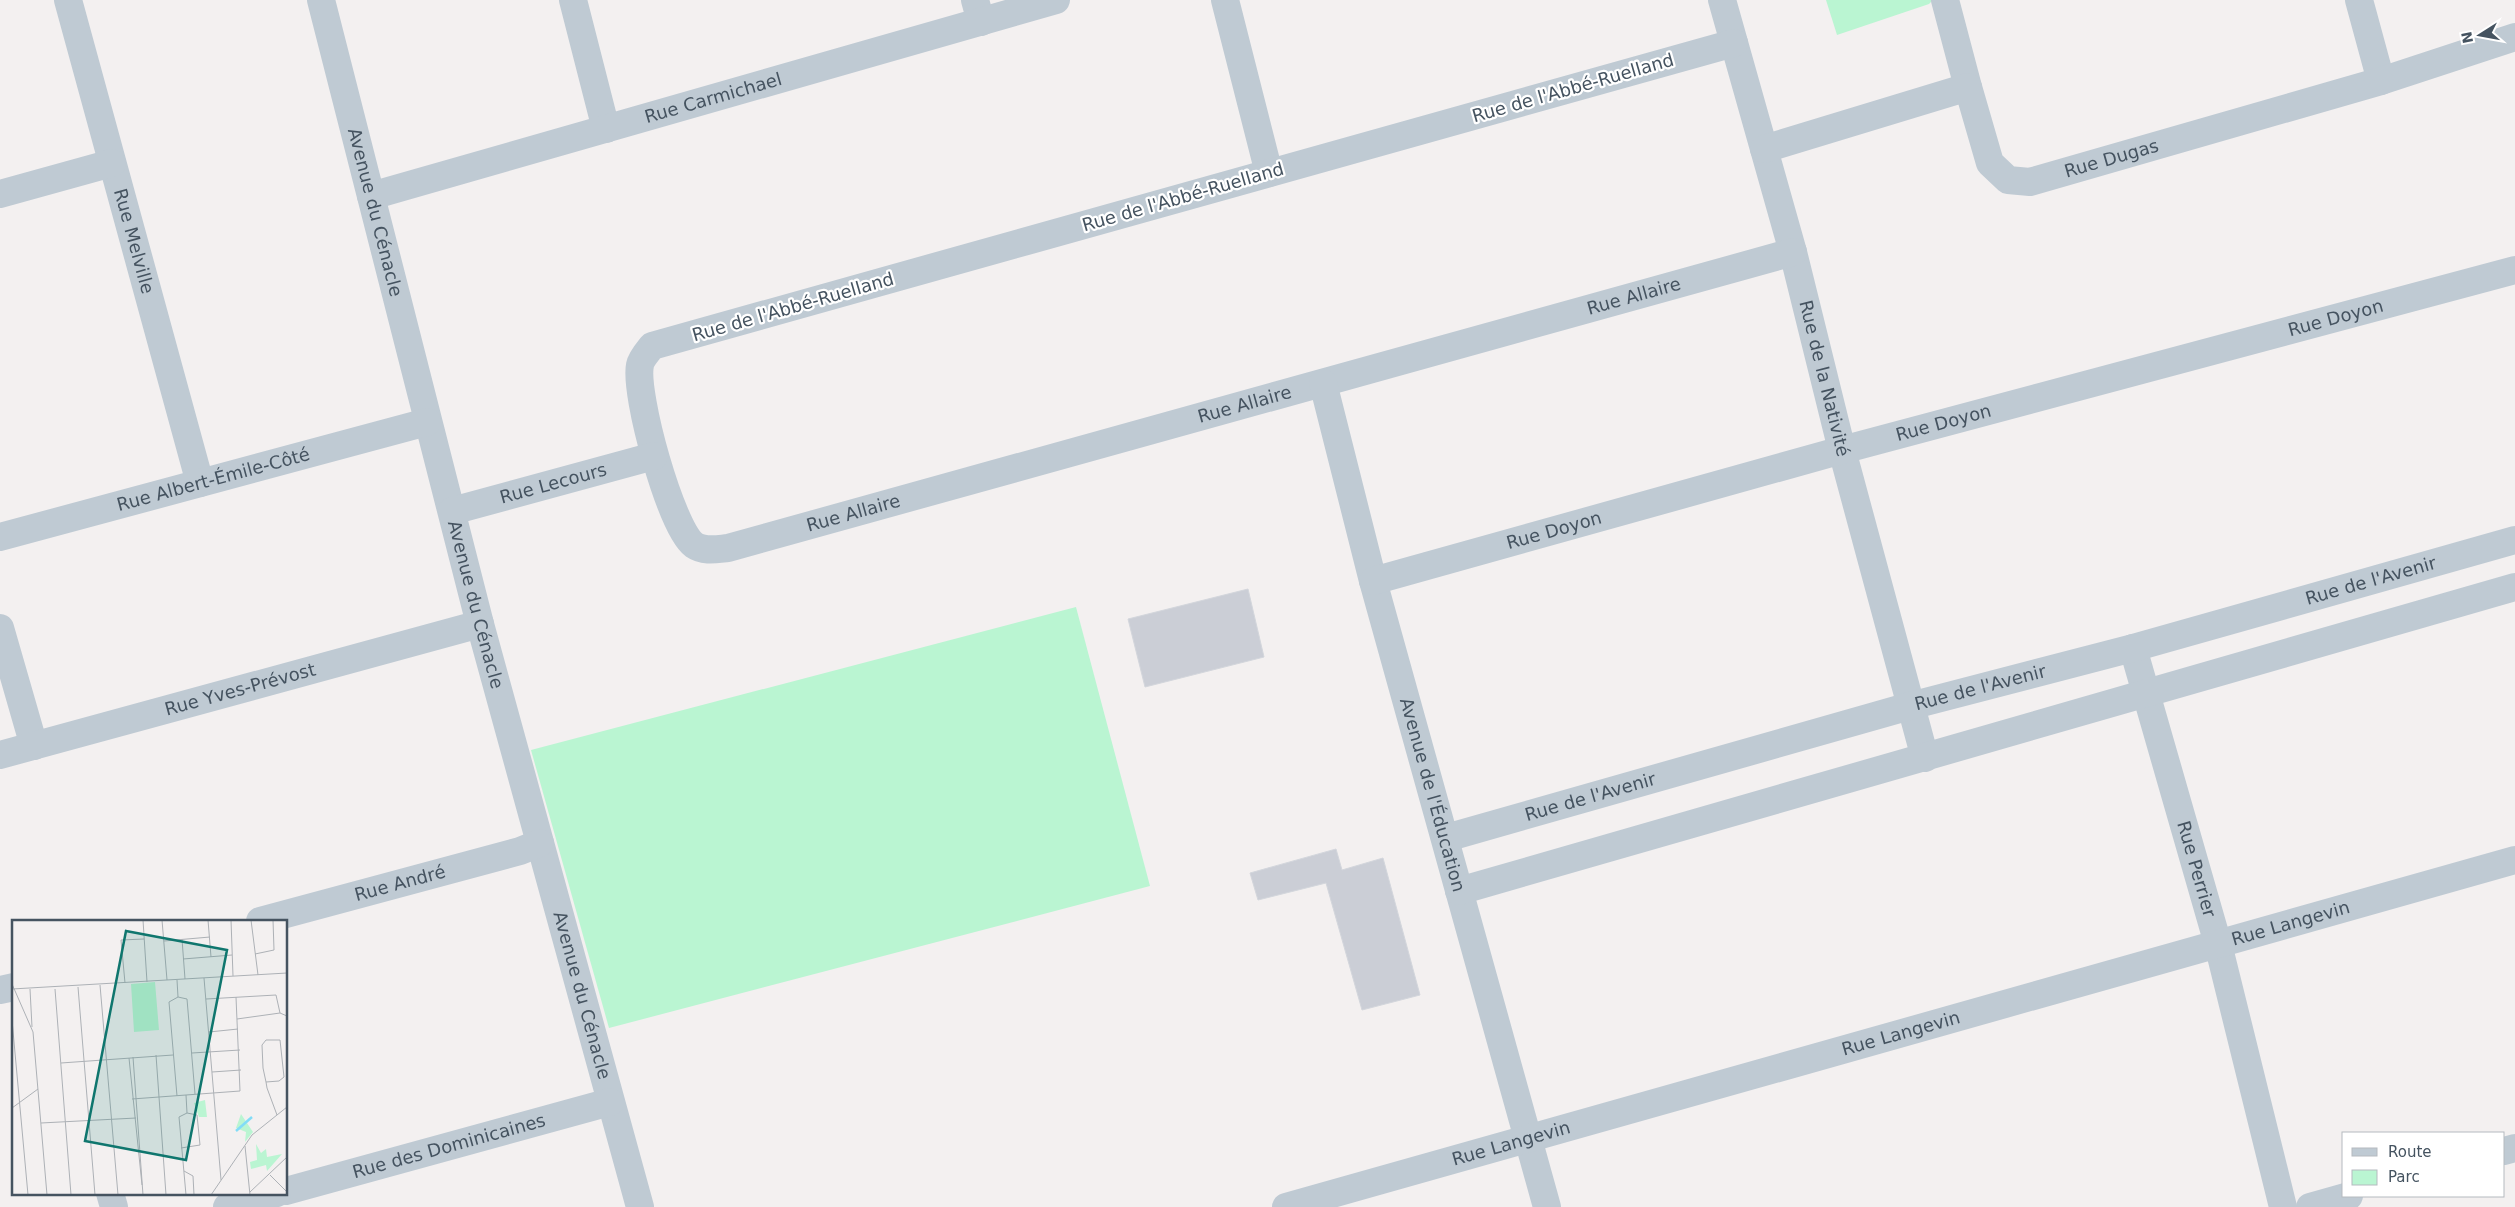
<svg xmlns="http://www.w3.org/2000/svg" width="2515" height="1207" font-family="'DejaVu Sans',sans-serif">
  <rect width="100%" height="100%" fill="#f3f0f0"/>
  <g fill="#baf5d2">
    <path d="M1826 0H1933L1929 4 1837 35Z"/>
    <path d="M1076 607 1150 886 609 1028 531 750Z"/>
  </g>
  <g fill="#cbced6" stroke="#d3d6dc">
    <path d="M1248 589 1264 657 1145 687 1128 619Z"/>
    <path d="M1336 849 1342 870 1383 858 1420 995 1362 1010 1326 883 1258 900 1250 873Z"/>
  </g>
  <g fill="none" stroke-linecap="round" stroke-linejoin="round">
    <g stroke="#bfcad3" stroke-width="28">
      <path id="s1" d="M68 0 200 483"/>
      <path id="s2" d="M321 0 480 624 640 1207"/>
      <path d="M573 0 606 129"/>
      <path d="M975 0 981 22"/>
      <path d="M1225 0 1269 173"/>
      <path id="s3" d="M1722 0 1793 252 1842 450 1925 758"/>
      <path d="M1945 0 1968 87"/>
      <path d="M2359 0 2381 81"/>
      <path id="s4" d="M1734 43 652 346C648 351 641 359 640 365 634 394 671 528 694 545 704 552 717 549 728 548L1793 252"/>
      <path id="s5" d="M1764 149 1968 87 1990 163 2008 180 2030 182 2381 81 2515 37"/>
      <path d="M0 194 112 163"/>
      <path id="s6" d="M371 196 1056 0"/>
      <path id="s7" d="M1323 383 1373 581 1547 1207"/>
      <path id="s8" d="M452 511 654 456"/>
      <path id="s9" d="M0 537 427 422"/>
      <path id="s10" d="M1373 581 1842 450 2515 270"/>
      <path d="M0 628 34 746"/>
      <path id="s11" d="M2133 648 2218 944 2283 1207"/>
      <path id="s12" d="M0 755 480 624"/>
      <path id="s13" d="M1446 838 1910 706 2133 648 2515 540"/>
      <path d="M1459 891 2515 587"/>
      <path id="s14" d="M260 921 520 851 540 843"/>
      <path d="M0 990 14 987"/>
      <path d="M2504 1151 2515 1148"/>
      <path id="s15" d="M286 1191 610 1102"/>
      <path d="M110 1193 114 1207"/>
      <path d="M227 1207 277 1193"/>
      <path id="s16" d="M1286 1207 2515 860"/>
      <path d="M2310 1207 2349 1196"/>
    </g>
  </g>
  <g text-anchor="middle" stroke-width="4.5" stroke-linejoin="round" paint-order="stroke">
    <g font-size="18" fill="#455360" stroke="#fff">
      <text transform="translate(1573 88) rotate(-16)" y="6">Rue de l'Abbé-Ruelland</text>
      <text dy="6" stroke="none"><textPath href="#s6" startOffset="356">Rue Carmichael</textPath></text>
      <text dy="6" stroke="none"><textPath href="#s5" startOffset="424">Rue Dugas</textPath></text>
      <text transform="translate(1183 197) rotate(-16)" y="6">Rue de l'Abbé-Ruelland</text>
      <text dy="6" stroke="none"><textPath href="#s2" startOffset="219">Avenue du Cénacle</textPath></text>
      <text dy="6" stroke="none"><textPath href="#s1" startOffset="250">Rue Melville</textPath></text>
      <text dy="6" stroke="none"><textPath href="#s4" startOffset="2312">Rue Allaire</textPath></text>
      <text transform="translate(793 307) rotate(-16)" y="6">Rue de l'Abbé-Ruelland</text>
      <text dy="6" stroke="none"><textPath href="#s10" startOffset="998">Rue Doyon</textPath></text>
      <text dy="6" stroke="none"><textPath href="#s3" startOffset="392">Rue de la Nativité</textPath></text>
      <text dy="6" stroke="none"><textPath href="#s4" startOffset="1908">Rue Allaire</textPath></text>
      <text dy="6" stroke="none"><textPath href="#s10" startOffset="592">Rue Doyon</textPath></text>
      <text dy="6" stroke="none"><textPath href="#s9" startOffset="221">Rue Albert-Émile-Côté</textPath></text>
      <text dy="6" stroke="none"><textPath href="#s8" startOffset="105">Rue Lecours</textPath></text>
      <text dy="6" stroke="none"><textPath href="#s4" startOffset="1502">Rue Allaire</textPath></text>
      <text dy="6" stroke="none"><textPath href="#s10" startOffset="188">Rue Doyon</textPath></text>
      <text dy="6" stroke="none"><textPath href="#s13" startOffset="960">Rue de l'Avenir</textPath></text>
      <text dy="6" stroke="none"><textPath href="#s2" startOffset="624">Avenue du Cénacle</textPath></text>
      <text dy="6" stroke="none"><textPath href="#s13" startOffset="555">Rue de l'Avenir</textPath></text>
      <text dy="6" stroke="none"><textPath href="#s12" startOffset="249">Rue Yves-Prévost</textPath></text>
      <text dy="6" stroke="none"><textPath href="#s7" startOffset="426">Avenue de l'Éducation</textPath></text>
      <text dy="6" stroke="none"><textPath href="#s13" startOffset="150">Rue de l'Avenir</textPath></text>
      <text dy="6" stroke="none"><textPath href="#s11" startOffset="230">Rue Perrier</textPath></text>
      <text dy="6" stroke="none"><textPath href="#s14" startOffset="145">Rue André</textPath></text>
      <text dy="6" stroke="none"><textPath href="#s16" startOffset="1044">Rue Langevin</textPath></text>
      <text dy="6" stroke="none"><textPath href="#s2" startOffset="1029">Avenue du Cénacle</textPath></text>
      <text dy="6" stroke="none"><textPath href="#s16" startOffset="639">Rue Langevin</textPath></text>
      <text dy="6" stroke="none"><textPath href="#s16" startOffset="234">Rue Langevin</textPath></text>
      <text dy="6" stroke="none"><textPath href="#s15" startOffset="169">Rue des Dominicaines</textPath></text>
    </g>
  </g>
  <g transform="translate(12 920)">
    <rect width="275" height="275" fill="#f3f0f0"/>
    <path d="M143 62 147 110 122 112 119 64ZM193 180 195 197H187L182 183ZM229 194 241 212 233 222 234 212 224 208ZM244 224 249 233 254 229 255 237 270 234 255 251 254 245 239 249 238 242 245 240Z" fill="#baf5d2"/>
    <path fill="none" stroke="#82dcf7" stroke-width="2.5" d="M224 211 240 197"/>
    <path fill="none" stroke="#adb1b6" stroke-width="1" d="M131 0 135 62M150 0 155 60M196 0 199 37M219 0 221 56M239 0 246 55M170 19 173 59M152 21 198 17M243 34 262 30 261 0M171 39 220 35M192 58 209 260M165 60 166 77M113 63 109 20 132 19M0 64 21 112 35 275M88 65 106 275M66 67 83 275M0 69 275 53M18 69 20 107M43 69 59 275M194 79 264 75 268 93M225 99 268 93 275 96M0 100 16 275M197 112 226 109M180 133 228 130M144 135 154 275M121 137 131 275M117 138 130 265M49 143 161 135M200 152 229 150M254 162 267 161 272 157 268 120H254L250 125 251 148 254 162 255 168 265 195M174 175 175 193 167 197 174 275M165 176 157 82 166 77 175 79 183 174M120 179 228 171 224 77M0 188 26 169M29 203 124 198M233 226 238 275M169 228 188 225 185 195 175 193M172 251 181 256 182 275M258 255 275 272M238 272 275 237M199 275 240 215 275 187"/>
    <path fill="#0f766e" fill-opacity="0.15" stroke="#0f766e" stroke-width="2.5" d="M114 11 215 30 174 240 73 221Z"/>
    <rect width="275" height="275" fill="none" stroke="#455360" stroke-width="2.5"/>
  </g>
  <rect x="2342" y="1132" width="162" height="65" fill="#ffffff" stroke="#b5babf"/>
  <rect x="2352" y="1148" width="25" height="8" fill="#bfcad3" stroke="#b5babf"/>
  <text x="2388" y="1157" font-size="15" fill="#455360">Route</text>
  <rect x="2352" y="1170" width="25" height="15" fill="#baf5d2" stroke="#b5babf"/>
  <text x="2388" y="1182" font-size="15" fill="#455360">Parc</text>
  <g transform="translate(2480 35) rotate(259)" stroke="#ffffff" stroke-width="4" paint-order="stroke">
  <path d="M0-4L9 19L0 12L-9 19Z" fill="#455360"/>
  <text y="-8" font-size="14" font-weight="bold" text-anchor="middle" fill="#455360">N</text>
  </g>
</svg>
